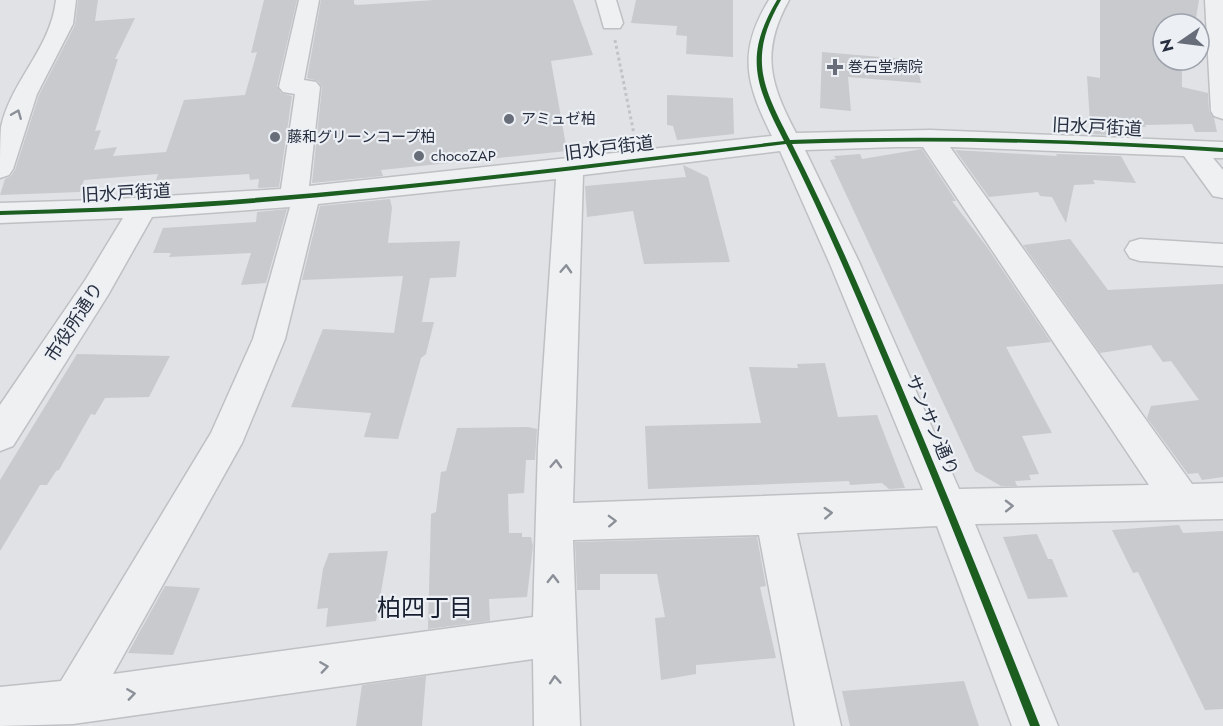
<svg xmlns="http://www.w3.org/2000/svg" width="1223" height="726" font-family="Jost,'Noto Sans JP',sans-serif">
  <rect width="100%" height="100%" fill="#e0e2e5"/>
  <g fill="#c8cacd">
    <path d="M78 0H98L95 21 135 18 115 59H118L95 131 101 130 94 150 117 147 113 156 166 152 184 100 245 95 257 52 251 53 264 0H297L277 86 281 93 292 96 279 187 258 188 259 179 250 180 249 174 156 180 158 174 84 180 80 192 0 195 5 179 11 176 15 170 39 95 75 25Z"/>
    <path d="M321 0H354V4L357 5 435 0H573L593 55 551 61 567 151 381 170 383 176 312 183 322 87 318 81 307 78Z"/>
    <path d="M636 0H733V57L686 54 687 36 676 35 677 26 631 23Z"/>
    <path d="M1100 0H1199L1195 24H1163V60H1182V87L1208 93 1209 111 1214 118 1217 132H1195L1192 124 1145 125 1146 127 1102 123 1109 135 1092 134 1094 122H1090L1087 76 1100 78Z"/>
    <path d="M822 52 916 60 921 83 848 77 851 111 820 108Z"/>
    <path d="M667 95 733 98 734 134 677 140 673 126 667 125Z"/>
    <path d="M922 149 956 201H952L987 247 1051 342 1006 347 1052 433 1022 436 1039 474 1029 475 1031 480 1015 481 1017 486H1001L975 471 830 160 836 159 834 156 860 154 862 159Z"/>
    <path d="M955 150 1057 156 1056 154 1121 156 1136 183 1093 180 1095 184 1074 185 1066 223 1052 197 1040 196 1038 192 989 197Z"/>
    <path d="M683 165 708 177 730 262 644 264 633 211 587 217 585 186 686 177Z"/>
    <path d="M390 199 392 208 388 243 460 241 456 277 430 278 422 322H434L426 354 421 358 398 439 364 437 371 413 291 407 323 329 394 333 403 276 302 280 320 206Z"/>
    <path d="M287 209 266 283 241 285 251 253 169 257 171 253H153L163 228 256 222 257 212Z"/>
    <path d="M1070 239 1108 290 1223 284V477L1202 480 1198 473 1188 474 1147 418 1151 406 1199 400 1171 361 1163 362 1151 345 1100 353 1023 245Z"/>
    <path d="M77 354 170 356 149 397 105 398 95 415 91 414 59 470 56 471 47 485H40L0 551V480Z"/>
    <path d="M825 363 838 417 877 415 905 488 889 489 882 483 850 485 849 481 648 489 645 426 761 423 749 367 798 368 797 364Z"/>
    <path d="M528 427 537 429 535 460H526L524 493 508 494 509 533H522V537H531L533 546 527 597 489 599 490 621 428 629 431 514 436 512 441 472 446 471 457 428Z"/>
    <path d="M1179 525 1183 533 1223 531V709L1205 710 1138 572 1133 573 1112 530Z"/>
    <path d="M1037 534 1048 559H1052L1068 597 1028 599 1003 537Z"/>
    <path d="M757 537 766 586 760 587 776 658 696 665V674L661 680 655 618 665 617 657 574H600V590H577L575 542Z"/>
    <path d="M388 551 376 621 326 627 328 608 317 609 323 569 329 553Z"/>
    <path d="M165 586 200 588 173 655 128 653Z"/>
    <path d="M426 676 422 726H356L362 685Z"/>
    <path d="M964 681 979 726H850L842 691Z"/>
  </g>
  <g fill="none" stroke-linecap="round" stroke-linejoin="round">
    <g stroke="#bec0c3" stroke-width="3">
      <g id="minor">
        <path d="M56 0H76L73 24 37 94 13 169 9 175 0 178C0 162 0 142 1 127 11 81 51 48 56 0Z"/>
        <path d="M299 0H319L304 80 316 82 320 87 309 186 772 136C746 84 737 52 769 0H789C760 52 770 84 796 133L930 130 1223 142V158H1213L1223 170V198L1213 196 1184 156 950 147 1192 484 1223 483V519L975 524 1058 726H1012L937 526 797 533 841 726H795L759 535 573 540 580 726H534L533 659 73 724 0 726V687L61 681 211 433 253 339 290 207 152 217 108 295 13 446 0 451V405L86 279 123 218 0 223V203L99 200 281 189 295 94 283 92 279 87ZM897 147H923L1149 485 959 489 860 264 805 150ZM780 151 830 264 923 490 573 503 583 175ZM556 179 538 447 533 617 113 674 242 443 285 339 318 204Z"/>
        <path d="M596 0H616L623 23 620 28H604Z"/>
        <path d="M1205 0H1223V119L1214 116 1211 111Z"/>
        <path d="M1140 239 1223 244V266L1140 261 1130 258 1125 250 1130 242Z"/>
      </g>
    </g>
    <path stroke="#c2c3c8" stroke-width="3" stroke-dasharray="3 3" stroke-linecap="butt" d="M615 40 635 139"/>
    <use href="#minor" fill="#eff0f2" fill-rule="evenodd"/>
    <g stroke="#ecf0f5" stroke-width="3">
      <path id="cycleway" d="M777 0H781C748 57 762 86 790 140 935 135 1079 139 1223 148V152C1079 143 936 138 792 144 827 213 858 284 888 355 941 478 991 602 1040 726H1030C982 602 933 478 881 355 851 284 821 213 786 144 591 168 396 193 199 207 133 211 67 213 0 215V211C66 209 133 207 199 202 395 189 590 164 784 141 756 86 743 57 777 0Z"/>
    </g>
    <use href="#cycleway" fill="#1b5e20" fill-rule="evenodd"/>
  </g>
  <defs><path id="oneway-chevron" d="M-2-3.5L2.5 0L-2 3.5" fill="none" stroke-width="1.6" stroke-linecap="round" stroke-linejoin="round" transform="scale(1.5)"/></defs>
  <g stroke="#8a8f98">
    <use href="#oneway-chevron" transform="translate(17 114) rotate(-68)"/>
    <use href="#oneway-chevron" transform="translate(566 269) rotate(-87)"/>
    <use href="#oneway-chevron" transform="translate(556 464) rotate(-87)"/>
    <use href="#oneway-chevron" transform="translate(1009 506) rotate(-1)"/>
    <use href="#oneway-chevron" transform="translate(828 513) rotate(-3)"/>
    <use href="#oneway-chevron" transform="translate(612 521) rotate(-2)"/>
    <use href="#oneway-chevron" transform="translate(553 579) rotate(-89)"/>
    <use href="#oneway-chevron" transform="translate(324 667) rotate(-8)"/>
    <use href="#oneway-chevron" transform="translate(555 680) rotate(-94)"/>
    <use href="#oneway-chevron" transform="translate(131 694) rotate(-8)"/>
  </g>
  <g fill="#676d79" stroke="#ecf0f5" stroke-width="2">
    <path d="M832 58h6v6h6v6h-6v6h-6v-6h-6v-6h6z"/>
    <circle cx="509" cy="119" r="6"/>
    <circle cx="275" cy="137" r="6"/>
    <circle cx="419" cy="156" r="6"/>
  </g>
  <g text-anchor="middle" stroke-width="4.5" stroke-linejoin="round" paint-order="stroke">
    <g font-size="15" fill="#262e3f" stroke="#ecf0f5" text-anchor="start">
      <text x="848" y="72">巻石堂病院</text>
      <text x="521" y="124">アミュゼ柏</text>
      <text x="287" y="142">藤和グリーンコープ柏</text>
      <text x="431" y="161">chocoZAP</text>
    </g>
    <g font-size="18" fill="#262e3f" stroke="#ecf0f5">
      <text transform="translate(1097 127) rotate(3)" y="6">旧水戸街道</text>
      <text transform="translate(609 148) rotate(-7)" y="6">旧水戸街道</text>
      <text transform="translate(126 193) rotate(-3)" y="6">旧水戸街道</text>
      <text transform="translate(74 322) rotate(-57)" y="6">市役所通り</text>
      <text transform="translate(932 425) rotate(67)" y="6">サンサン通り</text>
    </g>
    <g font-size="24" fill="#181f30" stroke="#ecf0f5">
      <text x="425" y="616">柏四丁目</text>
    </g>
  </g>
  <g transform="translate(1181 42) rotate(256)"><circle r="28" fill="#ecf0f5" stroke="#9da2ac" stroke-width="1.5"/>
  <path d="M0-4.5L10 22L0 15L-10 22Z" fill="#676d79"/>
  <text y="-9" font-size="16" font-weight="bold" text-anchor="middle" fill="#262e3f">N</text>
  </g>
</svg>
